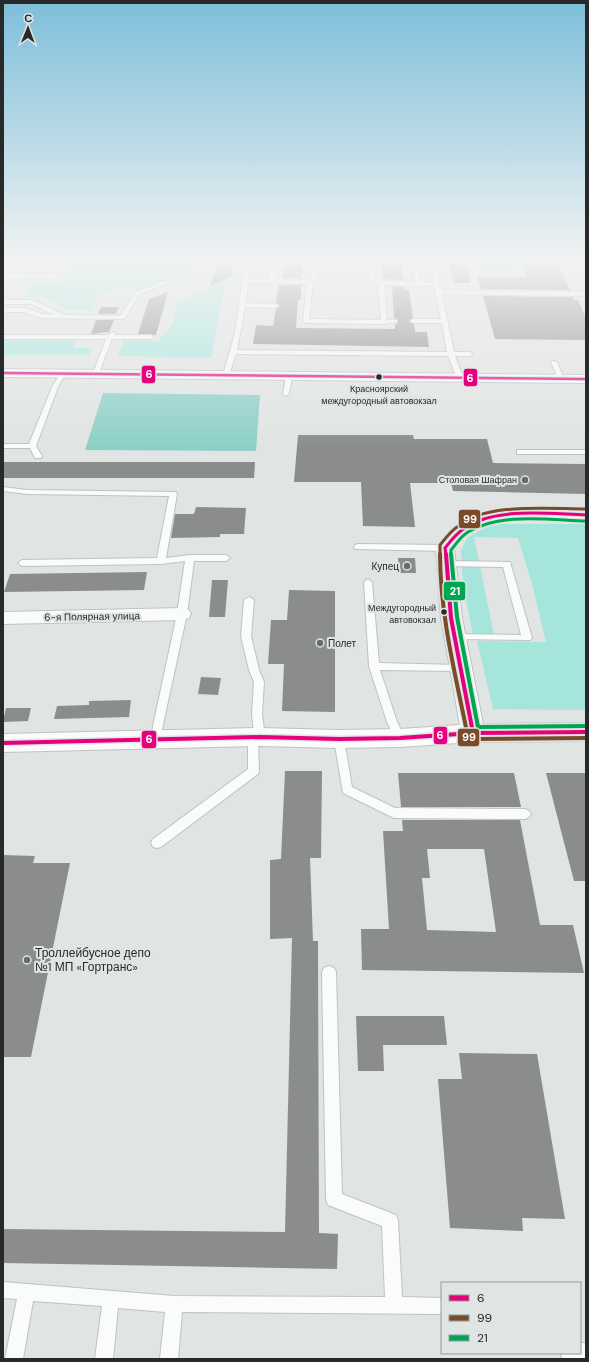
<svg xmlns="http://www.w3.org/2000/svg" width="589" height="1362" font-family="'DM Sans',sans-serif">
  <rect width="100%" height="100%" fill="#e0e4e3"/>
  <g fill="#a5e5dc">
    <path d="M477 259H511L517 272H481Z"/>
    <path d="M93 263 97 265 192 266 191 270 141 289H114L97 295 91 310H67L43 297H23L31 283H62C73 266 72 263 93 263Z"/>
    <path d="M226 281 211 358 118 356 123 341H158L173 324 176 302Z"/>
    <path d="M3 340 75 341 73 348H92L89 355H3Z"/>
    <path d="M502 524H586V710L493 709 477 641 546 642 532 584 518 538 474 537 494 635H473L463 584 461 550 468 537 487 527Z"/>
  </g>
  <path fill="#8ccfc7" d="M103 393 260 395 256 451 85 450Z"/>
  <g fill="#8a8d8c" fill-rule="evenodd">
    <path d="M219 259H235L231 277 210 286Z"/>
    <path d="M284 259H302L301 278H283Z"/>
    <path d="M380 259H400L404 280 383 279Z"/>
    <path d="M448 259H464L471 283H454Z"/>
    <path d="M520 259H555L570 290 481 289 477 277H527Z"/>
    <path d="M279 285H301V300H298L296 328 395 329V324L398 323V320L394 318 392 287H405V290H409L413 318 409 321 414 324 415 332H427L429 347 253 344 256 325 273 326 276 309 280 306 276 303Z"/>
    <path d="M168 292 156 335 138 334 149 299Z"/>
    <path d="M483 296 573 297 574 300H578L586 318V340L495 339Z"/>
    <path d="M101 307H119L116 314H98Z"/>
    <path d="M96 320H114L109 332 91 334Z"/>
    <path d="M298 435H413L414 439H487L493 463 586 464V494L453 491 451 483H410L415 527 363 526 361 482H294Z"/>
    <path d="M3 462H255L254 478H3Z"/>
    <path d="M196 507 246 508 244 534H220V537L171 538 175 514H194Z"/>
    <path d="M398 558H415L416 573H399Z"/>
    <path d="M147 572 144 590 4 592 10 574Z"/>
    <path d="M212 580H228L225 617H209Z"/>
    <path d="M289 590 335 591V712L282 711 284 664H268L271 620H287Z"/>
    <path d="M201 677 221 678 218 695 198 694Z"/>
    <path d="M131 700 129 717 54 719 57 706 89 705V701Z"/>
    <path d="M6 708H31L28 721 3 722Z"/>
    <path d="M285 771H322L321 858H310L313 941H318L319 1233 338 1234 337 1269 3 1263V1229L285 1232 292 938 270 939V860L281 859Z"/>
    <path d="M398 773H514L521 807H401Z"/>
    <path d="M546 773H586V881H574Z"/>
    <path d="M402 820H520L540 925H573L584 973 362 970 361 929H389L383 831H403ZM427 849H484L496 932 427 930 422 878H430Z"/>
    <path d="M3 855 35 856 33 863H70L31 1057H3Z"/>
    <path d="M356 1016H444L447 1045H383L384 1071H358Z"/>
    <path d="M459 1053 537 1054 565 1219 522 1218 523 1231 450 1228 438 1079H462Z"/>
  </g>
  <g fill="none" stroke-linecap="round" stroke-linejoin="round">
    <g stroke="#c0c2c1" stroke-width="2">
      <g id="lane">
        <path d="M9 259H15L17 265 11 274 53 275 65 259H71L57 278H3V274H5L11 265Z"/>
        <path d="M122 259H145C140 262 127 262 122 259Z"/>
        <path d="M202 259H208L206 269 140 294 124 319 42 318 24 312H3V308H25L43 314 54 315 32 304H3V300H33L64 315 120 316 136 292 201 267Z"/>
        <path d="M245 259H251L249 278 269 279 270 259H276L275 279 308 280 311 277 312 260H371L374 262 375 279 382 281 415 282 410 259H416L420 282H434L429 259H435L441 290 586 292V296L442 294 454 352H470L473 354 470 356H455L463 378 460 380 457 378 448 356 236 354 229 375 226 377 223 375 235 333ZM317 263 368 264 369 280 378 284 381 320 309 319 313 282 317 277ZM248 282 307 284 303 321 306 323 384 324 397 322V320H387L384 285 434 286 441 319H413L410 321 413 323H442L447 352 237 350 245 307 276 308 279 306 276 304 246 303Z"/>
        <path d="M113 332 115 333V335H151L154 337 151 339H112L99 373 96 375 93 373 106 339H3V335H108Z"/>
        <path d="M552 361 557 362 564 379 563 380 558 379 551 362Z"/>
        <path d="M61 372 66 373 58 387 36 446 42 456 41 458H35L30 448H3V444H29L52 387Z"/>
        <path d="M289 375 292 377 289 394 286 396 283 394 286 377Z"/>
        <rect x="517" y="450" width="69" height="4"/>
        <path d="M3 487 27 490 176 492 177 494 166 558 190 555H226L230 558 226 561H194L187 614 159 743H151L150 740 177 614 185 561 161 564 22 566 18 563 22 560 157 558 169 496 27 494 3 491Z"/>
        <path d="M358 544 445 545 449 548 445 551 355 549 354 547 355 545Z"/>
        <path d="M446 561 510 562 532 638 530 640 452 639 450 637 452 635 455 634 521 635 503 567 443 566 442 564 443 562Z"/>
        <path d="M368 579 372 582 379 663 459 665 464 668 459 671 380 670 397 722 405 738 404 741H396L387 722 369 666 364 582Z"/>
        <path d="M249 597 254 600 251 636 259 670 264 682 262 714 265 737 264 740 258 741 259 771 258 774 161 847 157 848 153 847 151 843 153 839 248 769V737L249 734 254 733 252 714 254 682 249 670 241 636 244 600Z"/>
        <path d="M339 735 343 736 344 739 352 787 395 808 525 809 529 811 531 814 529 817 525 819 394 818 390 816 343 793 334 739 335 736Z"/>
        <path d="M329 966 334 968 336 972 342 1194 396 1215 398 1221 402 1297 442 1298V1314L182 1312 178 1359H160L165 1312 118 1308 113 1359H95L102 1306 33 1301 23 1359H5L17 1299 3 1298V1282L174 1296 385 1297 382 1226 328 1205 326 1199 322 972 324 968Z"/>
        <path d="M580 1343H586V1359H562L561 1353H580Z"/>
      </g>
    </g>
    <g stroke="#c0c2c1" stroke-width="2">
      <path id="street" d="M182 608 189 610 191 614 189 618 182 620 3 624V612Z"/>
    </g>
    <g stroke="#c0c2c1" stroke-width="2">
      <g id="secondary">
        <path d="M3 369 586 375V383L3 377Z"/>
        <path d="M525 509 586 510V520C552 521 502 513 472 531 465 535 459 542 454 548L462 618 483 724 586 723V741L473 742 400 747 339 748 260 746 3 752V734L260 728 339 730 400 729 460 725 441 618 436 548C458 515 487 511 525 509Z"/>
      </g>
    </g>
    <use href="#lane" fill="#fafbfb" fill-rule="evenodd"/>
    <use href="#street" fill="#fafbfb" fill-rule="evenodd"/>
    <use href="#secondary" fill="#fafbfb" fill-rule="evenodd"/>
    <g stroke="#dfe5e4" stroke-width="4.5">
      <path id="bus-1-far2" d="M3 373 586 379"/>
    </g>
    <g stroke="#dfe5e4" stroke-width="5.5">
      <path id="bus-1-far1" d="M446 555 445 548C450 542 455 535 462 530 493 506 549 514 586 515"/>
    </g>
    <g stroke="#dfe5e4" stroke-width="7">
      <g id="bus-1">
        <path d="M446 554 451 618 473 733"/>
        <path d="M3 743 260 737 339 739 400 738 473 733 586 732"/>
      </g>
    </g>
    <g stroke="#dfe5e4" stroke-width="5.5">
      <path id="bus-2-far1" d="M440 555V545C445 539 450 532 457 527 485 502 550 509 586 509"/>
    </g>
    <g stroke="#dfe5e4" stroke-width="7">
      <path id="bus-2" d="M440 554C440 616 456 677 468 737L473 739 586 738"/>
    </g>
    <g stroke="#dfe5e4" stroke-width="5.5">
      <path id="bus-3-far1" d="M451 555V550C456 544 461 536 468 532 500 512 550 520 586 521"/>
    </g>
    <g stroke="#dfe5e4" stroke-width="7">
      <path id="bus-3" d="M451 554 457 617 478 727 586 726"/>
    </g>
    <use href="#bus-1-far2" stroke="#e5007d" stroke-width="2.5"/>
    <use href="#bus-1-far1" stroke="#e5007d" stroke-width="3"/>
    <use href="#bus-1" stroke="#e5007d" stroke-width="4"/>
    <use href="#bus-2-far1" stroke="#7a4b2a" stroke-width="3"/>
    <use href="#bus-2" stroke="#7a4b2a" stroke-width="4"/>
    <use href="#bus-3-far1" stroke="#00a651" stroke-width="3"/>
    <use href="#bus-3" stroke="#00a651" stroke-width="4"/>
  </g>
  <linearGradient id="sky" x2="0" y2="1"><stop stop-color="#7dbeda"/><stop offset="0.58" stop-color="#f1f3f2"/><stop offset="1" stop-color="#f1f3f2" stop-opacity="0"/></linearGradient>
  <rect width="589" height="449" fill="url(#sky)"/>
  <g fill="#282a2a" stroke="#dfe5e4" stroke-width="1.5">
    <circle cx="379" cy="377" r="3.5"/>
    <circle cx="444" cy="612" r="3.5"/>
  </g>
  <g fill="#686b6b" stroke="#dfe5e4" stroke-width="1.5">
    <circle cx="525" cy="480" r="4"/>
    <circle cx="407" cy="566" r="4"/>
    <circle cx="320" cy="643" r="4"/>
    <circle cx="27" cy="960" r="4"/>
  </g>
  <g text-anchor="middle" stroke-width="4" stroke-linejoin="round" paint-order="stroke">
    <g font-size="9" fill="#282a2a" stroke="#dfe5e4">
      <text x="379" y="392">Красноярский<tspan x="379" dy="12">междугородный автовокзал</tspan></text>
      <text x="436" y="611" text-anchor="end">Междугородный<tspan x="436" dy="12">автовокзал</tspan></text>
    </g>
    <g font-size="9" fill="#282a2a" stroke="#dfe5e4" text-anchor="end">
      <text x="517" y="483">Столовая Шафран</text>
    </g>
    <g font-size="10" fill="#282a2a" stroke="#dfe5e4" text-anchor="end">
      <text x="399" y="570">Купец</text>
      <text x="328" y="647" text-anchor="start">Полет</text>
    </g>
    <g font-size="10" fill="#282a2a" stroke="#dfe5e4">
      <text transform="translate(92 616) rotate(-1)" y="4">6-я Полярная улица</text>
    </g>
    <g font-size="12" fill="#282a2a" stroke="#dfe5e4" text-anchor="start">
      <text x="35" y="957">Троллейбусное депо<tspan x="35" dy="14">№1 МП «Гортранс»</tspan></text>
    </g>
  </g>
  <g stroke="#dfe5e4" stroke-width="1.5">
    <rect x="141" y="365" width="15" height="19" rx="4" fill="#e5007d"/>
    <rect x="463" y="368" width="15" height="19" rx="4" fill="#e5007d"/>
    <rect x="458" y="509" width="23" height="20" rx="4" fill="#7a4b2a"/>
    <rect x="443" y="581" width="23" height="20" rx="4" fill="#00a651"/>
    <rect x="433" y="726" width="15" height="19" rx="4" fill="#e5007d"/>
    <rect x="457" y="728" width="23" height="19" rx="4" fill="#7a4b2a"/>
    <rect x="141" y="730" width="16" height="19" rx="4" fill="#e5007d"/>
  </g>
  <g font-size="11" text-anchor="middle" font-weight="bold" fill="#fff">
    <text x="149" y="378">6</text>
    <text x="470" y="382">6</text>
    <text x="470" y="523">99</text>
    <text x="455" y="595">21</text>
    <text x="440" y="739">6</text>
    <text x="469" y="741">99</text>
    <text x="149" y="743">6</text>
  </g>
  <rect width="589" height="1362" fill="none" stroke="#282a2a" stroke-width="8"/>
  <rect x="441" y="1282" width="140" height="72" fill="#dfe5e4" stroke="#969a9a"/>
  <rect x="449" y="1295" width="20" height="6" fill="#e5007d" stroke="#969a9a"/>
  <text x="477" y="1302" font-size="12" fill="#282a2a">6</text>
  <rect x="449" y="1315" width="20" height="6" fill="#7a4b2a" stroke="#969a9a"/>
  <text x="477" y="1322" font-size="12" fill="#282a2a">99</text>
  <rect x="449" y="1335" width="20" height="6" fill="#00a651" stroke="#969a9a"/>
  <text x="477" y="1342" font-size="12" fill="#282a2a">21</text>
  <g transform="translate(28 28) rotate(1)" stroke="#dfe5e4" stroke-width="3" paint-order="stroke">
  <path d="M0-3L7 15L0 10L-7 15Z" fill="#282a2a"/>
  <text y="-6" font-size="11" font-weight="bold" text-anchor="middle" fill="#282a2a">С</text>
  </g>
</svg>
